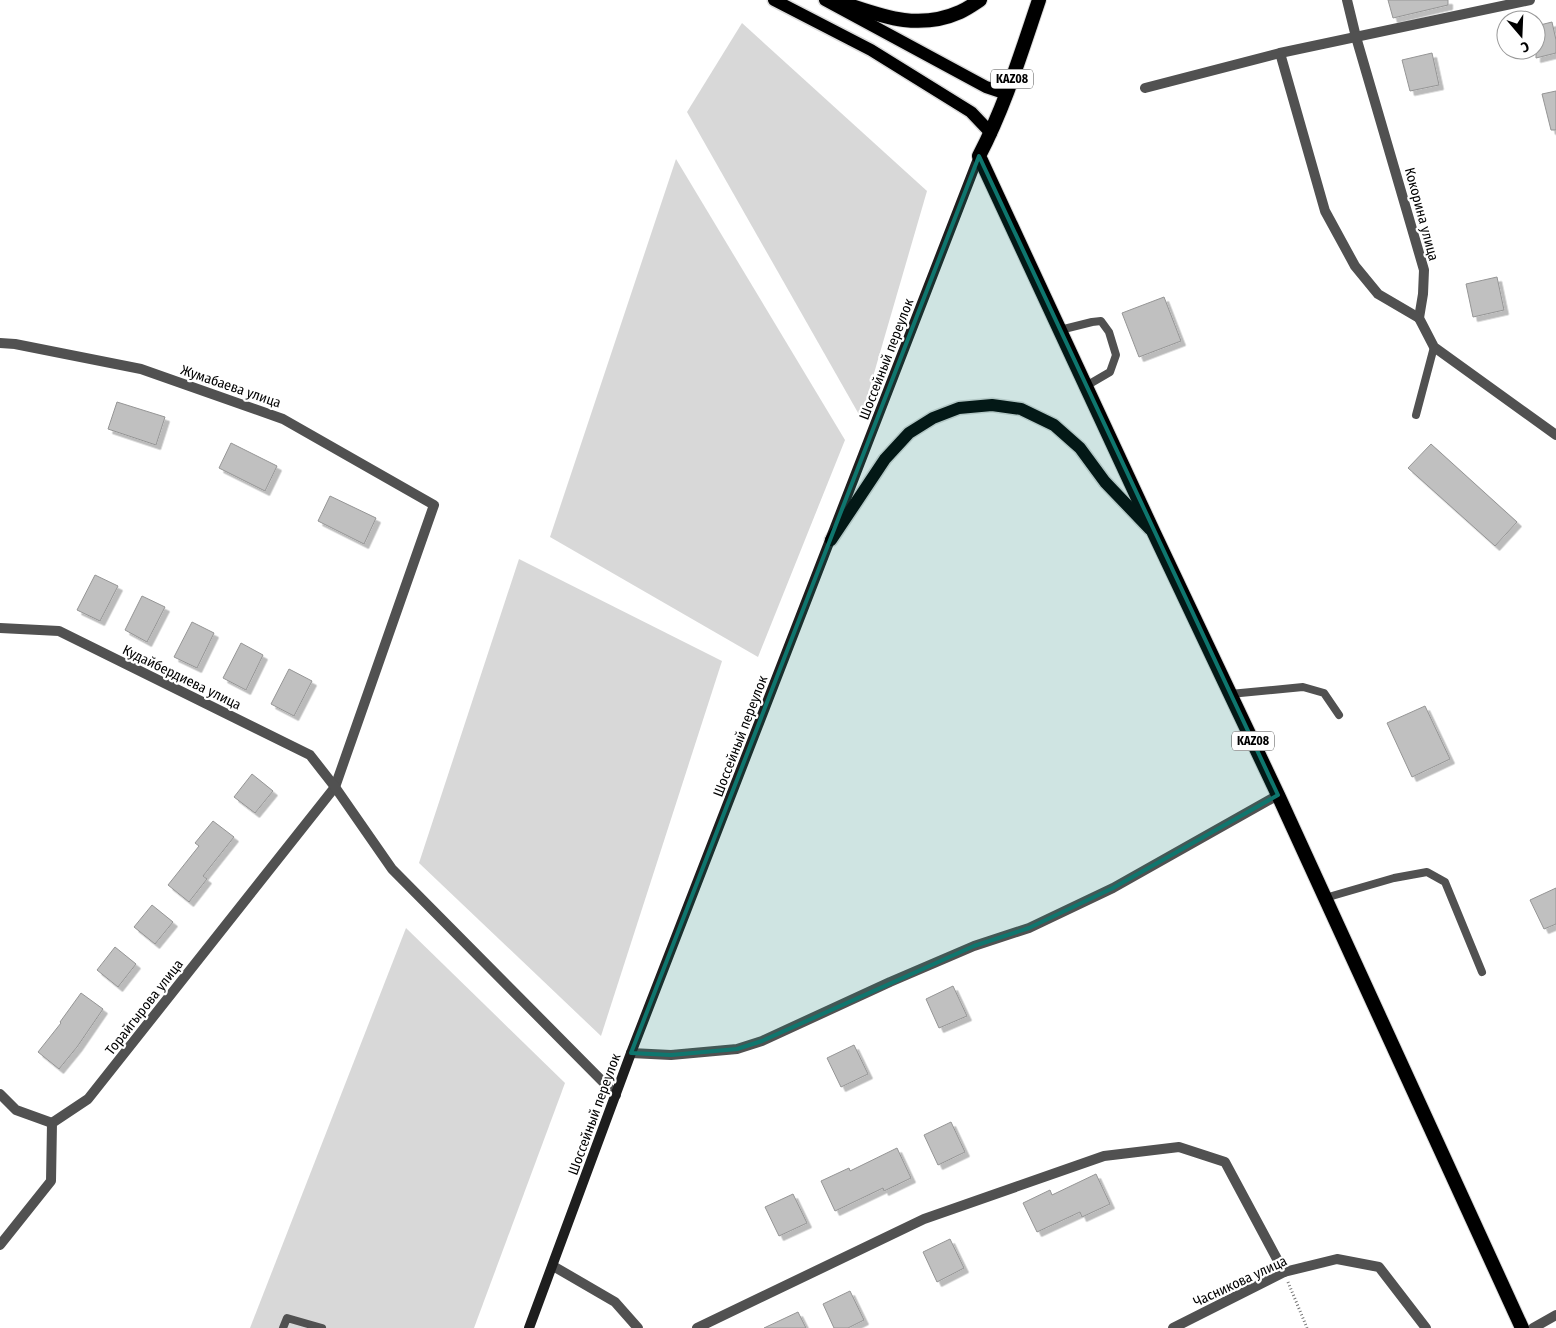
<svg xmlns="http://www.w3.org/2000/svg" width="1556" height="1328" font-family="'Fira Sans Condensed',sans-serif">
  <defs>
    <filter id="shadow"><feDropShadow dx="4.5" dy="4.5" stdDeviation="0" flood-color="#0004"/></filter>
  </defs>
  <rect width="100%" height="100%" fill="#fff"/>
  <g fill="#d8d8d8">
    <path d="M742 23 927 191 861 418 687 112Z"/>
    <path d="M676 159 845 440 758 657 550 537Z"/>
    <path d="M519 559 722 661 601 1036 419 863Z"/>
    <path d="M406 928 565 1083 474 1328H250Z"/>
  </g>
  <g fill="#c0c0c0" stroke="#959595" filter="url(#shadow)">
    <path d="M1388 0H1448V5L1393 18Z"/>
    <path d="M1552 22 1556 40V53L1536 58V26Z"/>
    <path d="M1432 53 1439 85 1410 91 1402 60Z"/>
    <path d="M1556 91V130H1551L1542 94Z"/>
    <path d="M1497 277 1504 310 1473 317 1466 284Z"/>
    <path d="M1164 297 1181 341 1139 357 1122 313Z"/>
    <path d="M117 402 165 417 156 445 108 429Z"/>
    <path d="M231 443 277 466 265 491 219 468Z"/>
    <path d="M1431 444 1517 522 1495 546 1408 468Z"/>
    <path d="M330 496 376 518 364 544 318 521Z"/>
    <path d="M95 575 118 586 100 621 77 610Z"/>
    <path d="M142 596 165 607 147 642 125 630Z"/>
    <path d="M192 622 214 633 197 668 174 657Z"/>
    <path d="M241 643 263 655 246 690 223 678Z"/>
    <path d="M289 669 312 681 294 716 271 704Z"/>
    <path d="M1425 706 1450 759 1412 777 1387 723Z"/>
    <path d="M252 774 273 791 255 813 234 797Z"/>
    <path d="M213 821 234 837 203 876 207 879 189 902 168 885 199 846 195 843Z"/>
    <path d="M1556 888V924L1544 929 1530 900Z"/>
    <path d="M152 905 173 922 155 944 134 927Z"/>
    <path d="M115 947 136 964 118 987 97 970Z"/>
    <path d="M953 986 967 1016 939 1028 926 999Z"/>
    <path d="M81 993 103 1009 77 1047 59 1069 38 1052 61 1023 60 1022Z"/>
    <path d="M854 1045 868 1074 841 1087 827 1058Z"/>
    <path d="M951 1122 965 1152 938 1165 924 1135Z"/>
    <path d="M897 1148 911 1178 884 1191 883 1188 835 1211 821 1181 849 1168 850 1171Z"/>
    <path d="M1096 1174 1110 1204 1082 1217 1080 1212 1037 1232 1023 1203 1050 1190 1052 1195Z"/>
    <path d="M793 1194 807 1223 779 1236 765 1207Z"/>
    <path d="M950 1239 964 1268 937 1282 923 1252Z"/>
    <path d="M850 1291 864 1320 848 1328H834L823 1304Z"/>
    <path d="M798 1312 806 1328H764Z"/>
  </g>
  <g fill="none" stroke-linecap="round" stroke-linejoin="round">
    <g stroke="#dbdbdb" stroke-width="15">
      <g id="primary">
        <path d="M774 0 871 50 971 112 991 133"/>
        <path d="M825 0 986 87 1007 94"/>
        <path d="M831 540 885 459 909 433 933 418 959 408 992 405 1021 409 1054 425 1080 448 1105 482 1150 529"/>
      </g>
    </g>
    <g stroke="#dbdbdb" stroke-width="16">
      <g id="trunk">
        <path d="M834 0C877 14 915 32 960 12 967 9 974 4 980 0"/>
        <path d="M1039 0C1021 53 1005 106 979 156L1154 533 1278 795 1522 1328"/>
      </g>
    </g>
    <path stroke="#737373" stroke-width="3" stroke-dasharray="1 2.5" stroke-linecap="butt" d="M1288 1282 1307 1328"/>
    <g stroke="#515151" stroke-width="8">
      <path d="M1060 330 1092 322 1101 321 1109 332 1116 355 1110 372 1086 386"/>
      <path d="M1416 415 1434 347"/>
      <path d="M1230 694 1303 687 1324 693 1339 715"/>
      <path d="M1325 898 1394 878 1427 872 1445 882 1482 972"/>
      <path d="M283 1328 287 1318 322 1328"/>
    </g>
    <g stroke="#515151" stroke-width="10">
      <path d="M1347 0 1356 37 1424 270 1423 294 1419 318 1434 347 1556 435"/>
      <path d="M1280 53 1325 211 1355 266 1378 294 1419 318"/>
      <path d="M1145 88 1280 53 1530 0"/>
      <path d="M0 343 15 344 141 369 283 419 434 505 335 787 88 1099 52 1123 51 1181 0 1245"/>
      <path d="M0 628 59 631 310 755 335 787 392 869 616 1095"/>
      <path d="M631 1053 671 1055 737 1049 762 1041 890 982 974 946 1029 928 1113 888 1278 795"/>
      <path d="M0 1094 16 1110 52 1123"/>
      <path d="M553 1266 615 1302 638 1328"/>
      <path d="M697 1328 924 1219 1104 1156 1179 1147 1225 1162 1284 1272"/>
      <path d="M1173 1328 1284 1272 1337 1259 1379 1267 1426 1328"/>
      <path d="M1533 1328 1556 1315"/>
    </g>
    <path stroke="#1e1e1e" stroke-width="10" d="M529 1328 631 1053 979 156"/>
    <use href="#primary" stroke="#000" stroke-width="12"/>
    <use href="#trunk" stroke="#000" stroke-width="14"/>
  </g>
  <path fill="#0f766e" fill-opacity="0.2" stroke="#0f766e" stroke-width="4" stroke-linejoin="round" d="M979 156 1278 795 1113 888 1029 928 974 946 762 1041 737 1049 671 1055 631 1053Z"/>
  <g text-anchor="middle" stroke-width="4.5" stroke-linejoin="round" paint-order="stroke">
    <g fill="#fff" stroke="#4c4c4c" stroke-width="1">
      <rect x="991" y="69.5" width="42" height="19" rx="4"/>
      <rect x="1232" y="731.5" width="42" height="19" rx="4"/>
    </g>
    <g font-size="12" font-weight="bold" fill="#000">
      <text x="1012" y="83">KAZ08</text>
      <text x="1253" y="745">KAZ08</text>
    </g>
    <g font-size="14" fill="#000" stroke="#fff">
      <text transform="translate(1422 214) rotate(75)" y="5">Кокорина улица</text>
      <text transform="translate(886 359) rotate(-69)" y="5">Шоссейный переулок</text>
      <text transform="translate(231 386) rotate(19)" y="5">Жумабаева улица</text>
      <text transform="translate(182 677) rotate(26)" y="5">Кудайбердиева улица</text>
      <text transform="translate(740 736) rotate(-69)" y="5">Шоссейный переулок</text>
      <text transform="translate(144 1007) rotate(-52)" y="5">Торайгырова улица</text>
      <text transform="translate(594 1114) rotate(-70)" y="5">Шоссейный переулок</text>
      <text transform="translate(1240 1281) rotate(-25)" y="5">Часникова улица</text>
    </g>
  </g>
  <g transform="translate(1521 35) rotate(161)"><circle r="24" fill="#ffffff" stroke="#999999"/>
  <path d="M0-4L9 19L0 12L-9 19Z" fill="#000000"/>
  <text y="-8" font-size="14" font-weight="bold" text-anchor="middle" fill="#000000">С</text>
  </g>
</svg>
